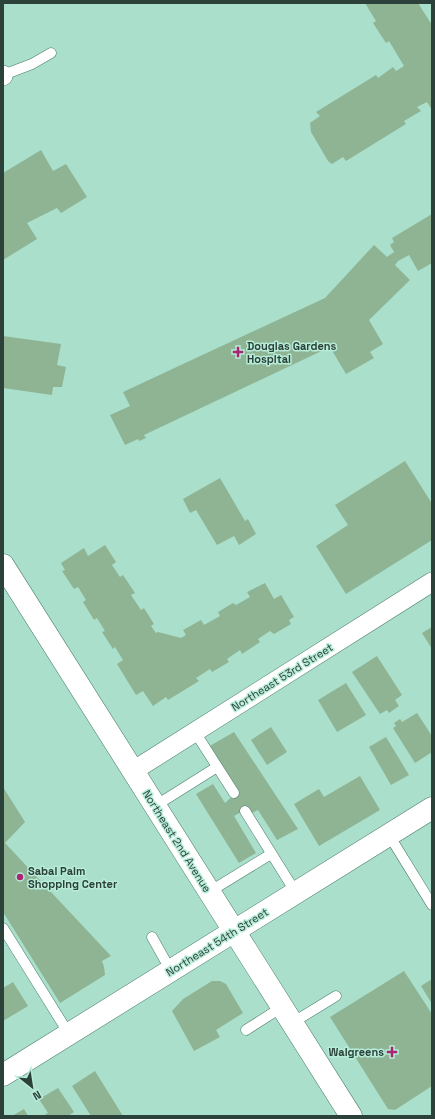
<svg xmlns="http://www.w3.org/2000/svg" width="435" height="1119" font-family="'Space Grotesk',sans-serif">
  <rect width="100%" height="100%" fill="#aadfcb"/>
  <g fill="#8eb494">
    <path d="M365 3H418L432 25V110L427 102 417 107 421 111 404 121 406 124 346 161 343 157 332 164 328 161 311 132 310 123 320 116 316 112 376 75 378 78 393 67 396 71 404 66 389 41 386 43 373 23 376 21Z"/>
    <path d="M41 150 53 171 66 164 87 197 61 213 57 208 27 223 37 239 3 260V173Z"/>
    <path d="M432 214V263L418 271 409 255 398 261 395 265 410 280 369 320 383 344 370 352 374 358 346 374 330 347 144 435 146 438 139 441 138 439 125 445 110 415 130 406 123 392 325 298 374 245 387 257 394 252 390 245 394 242 392 238Z"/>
    <path d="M3 336 61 344 57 365 66 367 62 387H53L52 395 3 388Z"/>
    <path d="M405 461 431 502H432V540L346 594 316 546 348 525 335 505Z"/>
    <path d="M220 478 245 521 248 519 256 534 239 545 234 536 217 545 196 510 190 513 183 499Z"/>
    <path d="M105 545 116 562 112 565 120 577 123 575 135 593 131 595 141 610 144 608 154 624 151 626 156 633 158 632 181 638 186 635 183 630 201 620 204 625 220 616 218 612 233 603 236 605 250 597 247 592 265 583 274 599 281 595 294 617 289 620 291 624 274 634 270 631 258 639 260 642 242 654 240 650 227 659 229 662 212 672 210 669 196 678 199 681 168 700 166 697 153 706 143 691 136 695 117 664 123 660 115 647 113 649 102 632 105 631 97 618 94 620 83 602 86 600 78 587 74 589 62 571 65 570 61 563 84 548 88 556Z"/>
    <path d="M432 627V649L422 633Z"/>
    <path d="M377 656 402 695 395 700 399 706 389 713 387 710 380 714 352 672Z"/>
    <path d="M346 683 366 715 337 732 318 700Z"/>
    <path d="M417 713 432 736V752L415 763 393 728 396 726 394 723 400 719 402 722Z"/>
    <path d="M271 727 287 752 267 765 251 740Z"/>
    <path d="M234 732 298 829 277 840 258 810 252 813 247 809 234 816 256 853 239 863 196 794 213 784 225 803 238 791 208 747Z"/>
    <path d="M386 737 409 775 391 785 369 747Z"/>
    <path d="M360 776 380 810 319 846 294 804 319 789 324 797Z"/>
    <path d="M3 787 25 822 5 843 111 956 102 961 104 967 105 975 60 1003 3 912Z"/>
    <path d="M404 971 432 1014V1086L395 1110 388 1109 330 1017Z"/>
    <path d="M432 979V1004L421 986Z"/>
    <path d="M212 981H220L226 984 243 1013 216 1030 220 1037 194 1051 172 1011 183 999Z"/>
    <path d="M13 982 28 1006 3 1021V988Z"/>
    <path d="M95 1071 123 1116H91L72 1086Z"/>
    <path d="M58 1088 74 1112 68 1116H43L48 1113 39 1099Z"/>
    <path d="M24 1109 28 1116H12Z"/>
  </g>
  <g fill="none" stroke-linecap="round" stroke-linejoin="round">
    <g stroke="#4b7d6c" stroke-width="11">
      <g id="service">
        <path d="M3 75 32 64 51 53"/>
        <path d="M195 732 234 793"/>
        <path d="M155 806 217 767"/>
        <path d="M245 811 296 893"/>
        <path d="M389 835 432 905"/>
        <path d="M209 892 271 854"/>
        <path d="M3 928 69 1034"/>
        <path d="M152 937 171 971"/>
        <path d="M292 1023 336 996"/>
        <path d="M246 1030 282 1007"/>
      </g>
    </g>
    <g stroke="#4b7d6c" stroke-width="20">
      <g id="minor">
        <path d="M3 75V76"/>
        <path d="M133 771 432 582"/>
      </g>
    </g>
    <g stroke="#4b7d6c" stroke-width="23">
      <g id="secondary">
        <path d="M3 565 351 1116"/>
        <path d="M3 1075 432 808"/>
      </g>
    </g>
    <use href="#service" stroke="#fff" stroke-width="10"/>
    <use href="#minor" stroke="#fff" stroke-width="19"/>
    <use href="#secondary" stroke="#fff" stroke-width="22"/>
  </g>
  <g fill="#a82673" stroke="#b7ecd8" stroke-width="1.5">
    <path d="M236 346h4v4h4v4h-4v4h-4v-4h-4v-4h4z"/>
    <circle cx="20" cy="877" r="4"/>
    <path d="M390 1046h4v4h4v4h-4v4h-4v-4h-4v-4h4z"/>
  </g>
  <g text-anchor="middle" stroke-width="3" stroke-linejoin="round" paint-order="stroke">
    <g font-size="11" font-weight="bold" fill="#2b4139" stroke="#b7ecd8" text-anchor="start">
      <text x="247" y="350">Douglas Gardens<tspan x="247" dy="13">Hospital</tspan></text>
      <text x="28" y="875">Sabal Palm<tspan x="28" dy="13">Shopping Center</tspan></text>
      <text x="384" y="1056" text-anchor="end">Walgreens</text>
    </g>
    <g font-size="11" fill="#2b4139" stroke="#b7ecd8">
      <text transform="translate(282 677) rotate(-32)" y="4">Northeast 53rd Street</text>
      <text transform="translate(177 841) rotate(58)" y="4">Northeast 2nd Avenue</text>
      <text transform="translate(217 942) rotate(-32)" y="4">Northeast 54th Street</text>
    </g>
  </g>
  <rect width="435" height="1119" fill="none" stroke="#2b4139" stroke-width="8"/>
  <g transform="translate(32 1087) rotate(150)" stroke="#b7ecd8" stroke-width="3" paint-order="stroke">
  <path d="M0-3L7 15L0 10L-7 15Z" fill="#2b4139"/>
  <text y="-6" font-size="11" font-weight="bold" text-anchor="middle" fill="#2b4139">N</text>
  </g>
</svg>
